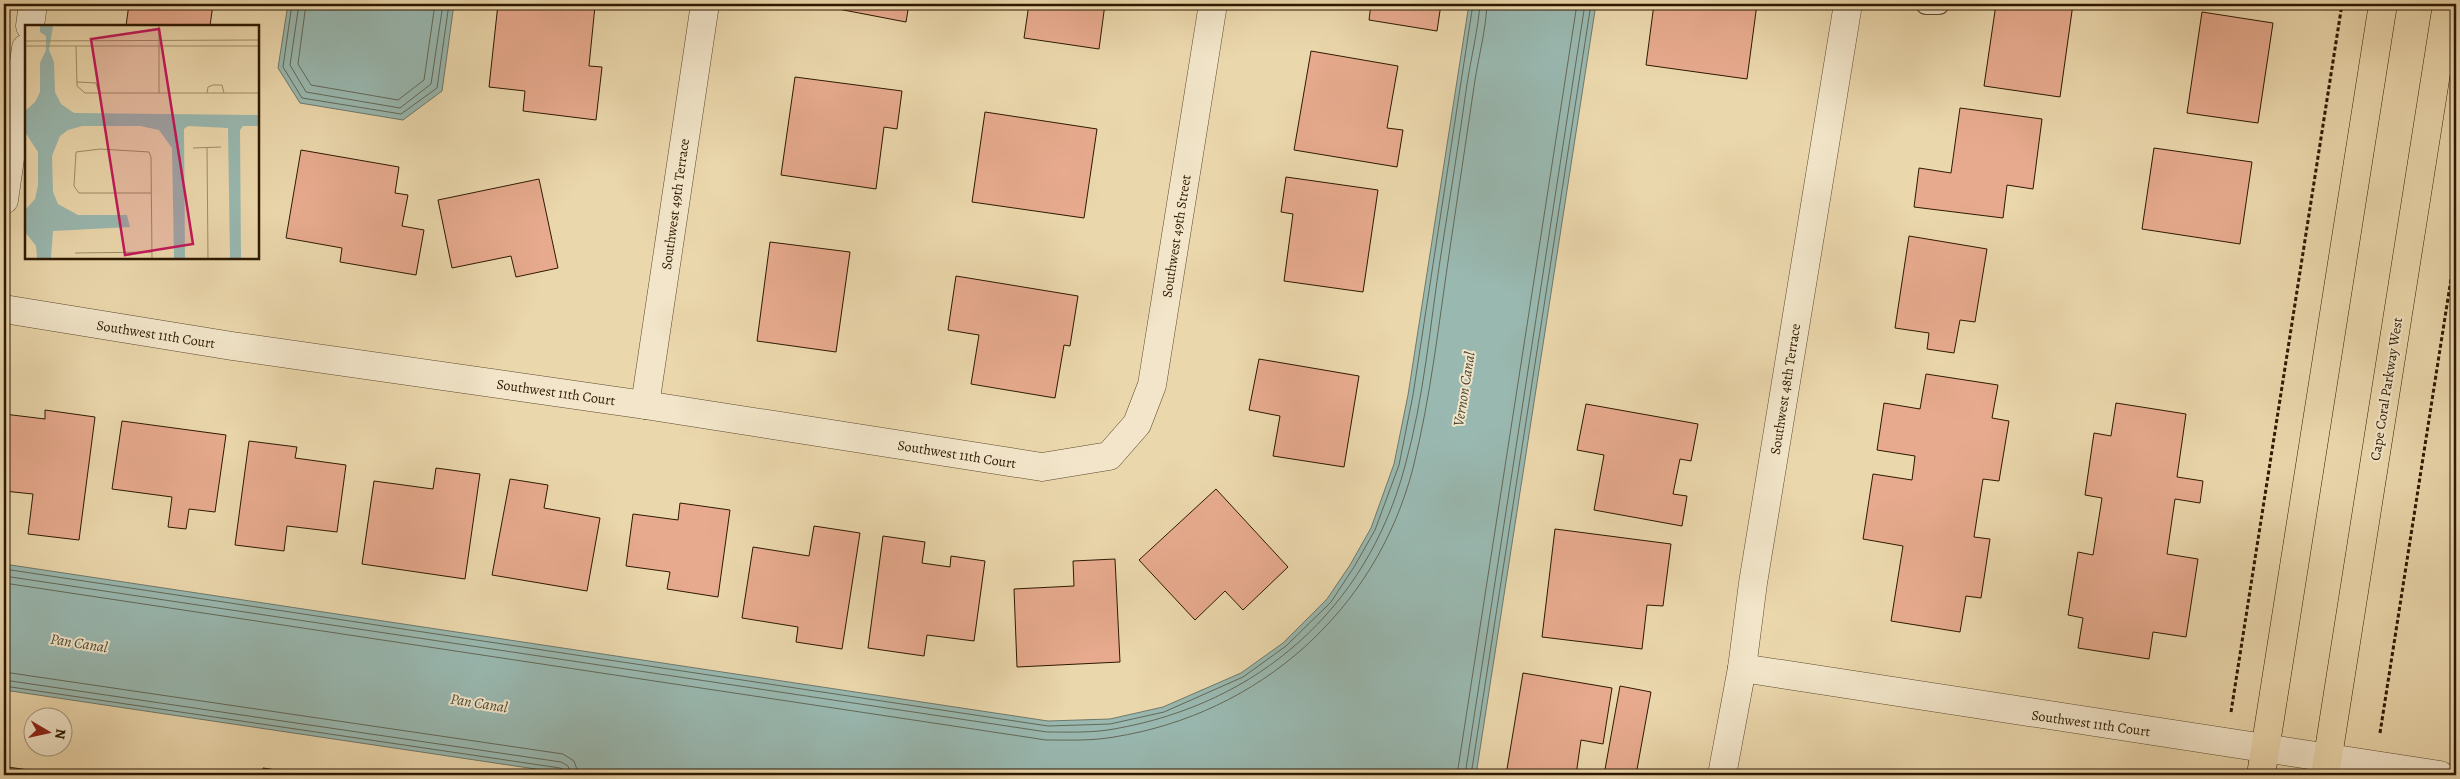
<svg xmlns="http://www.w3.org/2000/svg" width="2460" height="779" font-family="Alegreya,serif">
  <rect width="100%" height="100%" fill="#ebd7ac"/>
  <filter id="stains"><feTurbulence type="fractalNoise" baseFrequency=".004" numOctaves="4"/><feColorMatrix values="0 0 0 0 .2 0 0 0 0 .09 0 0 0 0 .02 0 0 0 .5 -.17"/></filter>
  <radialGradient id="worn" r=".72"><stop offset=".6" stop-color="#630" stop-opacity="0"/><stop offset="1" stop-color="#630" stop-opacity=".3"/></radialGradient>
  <g fill="#99b8b0" stroke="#6e786a">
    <path d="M288 4H454L442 91 403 120 300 103 278 68Z"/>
    <path d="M1469 4H1596L1476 775H576L4 690V564L1048 721 1110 719 1163 707 1241 673 1283 643 1327 599 1350 565 1371 528 1394 464 1408 395Z"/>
  </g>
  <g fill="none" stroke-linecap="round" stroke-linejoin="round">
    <g stroke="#636858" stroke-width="1">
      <path d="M292 4 283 67 302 98 401 114 437 88 449 4"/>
      <path d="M299 4 290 65 306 92 400 108 431 84 443 4"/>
      <path d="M306 4 298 64 311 85 398 100 424 80 435 4"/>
      <path d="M4 569 1048 726 1110 724 1164 712 1243 677 1286 646 1331 602 1354 567 1375 530 1399 465 1413 395 1473 4"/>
      <path d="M4 576 1047 732C1069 732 1093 733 1114 729 1258 704 1367 609 1405 466 1424 398 1430 325 1441 254 1450 198 1459 141 1467 84 1471 58 1478 30 1480 4"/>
      <path d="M4 583 1046 740C1068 740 1092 741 1114 737 1259 714 1376 611 1413 468 1431 396 1439 321 1450 248 1458 192 1467 136 1475 80 1479 55 1486 29 1487 4"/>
      <path d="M4 672 563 754 574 761 579 775"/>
      <path d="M4 680 561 762 568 766 571 775"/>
      <path d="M4 686 560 768 564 770 565 775"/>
      <path d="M1457 775 1577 4"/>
      <path d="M1465 775 1585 4"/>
      <path d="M1471 775 1591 4"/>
    </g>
  </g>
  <g fill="#e7aa8e" stroke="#2d1900">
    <path d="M129 4H213L210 26H126Z"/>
    <path d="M498 4 595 6 589 66 602 67 596 120 523 111 525 91 489 87Z"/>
    <path d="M812 4H909L906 22Z"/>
    <path d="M1029 4H1105L1099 49 1024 38Z"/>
    <path d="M1371 4H1441L1437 31 1369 20Z"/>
    <path d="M1654 4H1757L1747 79 1646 65Z"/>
    <path d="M1996 4H2073L2060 97 1984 86Z"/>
    <path d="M2202 12 2273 23 2258 123 2187 113Z"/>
    <path d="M1311 51 1398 66 1387 128 1403 130 1397 167 1294 150Z"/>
    <path d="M795 77 902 91 897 129 884 127 876 189 781 175Z"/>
    <path d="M1960 108 2042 119 2033 189 2007 185 2003 218 1914 207 1919 168 1951 173Z"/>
    <path d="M985 112 1097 129 1084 218 972 202Z"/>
    <path d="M2154 148 2252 162 2240 244 2142 229Z"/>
    <path d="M301 150 399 167 395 193 408 195 402 226 424 230 416 275 340 262 342 248 286 238Z"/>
    <path d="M1286 177 1378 190 1363 292 1284 281 1293 214 1281 212Z"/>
    <path d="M539 179 558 268 516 277 511 256 452 268 438 200Z"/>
    <path d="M1909 236 1987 249 1975 322 1960 320 1954 353 1927 349 1929 333 1895 328Z"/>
    <path d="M770 242 850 252 836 352 757 341Z"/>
    <path d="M956 276 1078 296 1070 346 1064 345 1055 398 971 384 979 335 948 330Z"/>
    <path d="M1259 359 1359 376 1344 467 1273 456 1280 416 1249 410Z"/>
    <path d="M1926 374 1998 385 1992 418 2009 421 1999 481 1983 479 1974 537 1990 539 1981 598 1966 596 1960 632 1891 621 1903 546 1863 539 1873 474 1912 480 1915 456 1877 450 1884 403 1920 409Z"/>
    <path d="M2116 403 2186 414 2177 477 2203 481 2200 503 2175 499 2167 554 2198 559 2186 637 2153 632 2149 659 2078 648 2083 618 2068 615 2078 552 2093 555 2102 498 2085 495 2094 433 2111 436Z"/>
    <path d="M1586 404 1698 424 1691 461 1680 459 1673 494 1687 496 1682 526 1594 510 1604 455 1577 450Z"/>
    <path d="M45 410 95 417 79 540 28 534 33 494 4 491V414L45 419Z"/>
    <path d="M122 421 226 435 215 512 189 509 186 529 168 527 172 497 112 489Z"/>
    <path d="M249 441 297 447 295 458 346 465 337 532 287 526 284 551 235 545Z"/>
    <path d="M436 468 480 474 465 579 362 564 374 481 433 489Z"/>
    <path d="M510 479 548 485 544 508 600 518 587 591 492 575Z"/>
    <path d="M1216 489 1288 567 1243 610 1225 591 1195 620 1139 560Z"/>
    <path d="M680 503 730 510 718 597 667 589 670 572 626 566 633 514 678 520Z"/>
    <path d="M814 526 860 533 842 649 796 642 798 627 742 618 753 547 809 556Z"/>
    <path d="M1555 529 1671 544 1663 606 1647 605 1642 649 1542 637Z"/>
    <path d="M883 536 925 542 922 563 950 567 951 556 985 561 974 641 927 635 924 656 868 648Z"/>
    <path d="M1115 559 1120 662 1017 667 1014 589 1074 586 1073 561Z"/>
    <path d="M1523 673 1612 688 1603 744 1581 740 1576 775H1506Z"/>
    <path d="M1620 686 1651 692 1636 775H1604Z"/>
    <path d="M7 767 67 775H6Z"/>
    <path d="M263 768 309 775H262Z"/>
  </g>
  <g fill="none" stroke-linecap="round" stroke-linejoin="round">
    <g stroke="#5c482b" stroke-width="22">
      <path id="lane" d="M1926 4H1939"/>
    </g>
    <g stroke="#5c482b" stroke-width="29">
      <g id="street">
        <path d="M30 26 33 4"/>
        <path d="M4 200 26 48"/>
        <path d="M4 309 232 346 645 405 1042 467 1109 456 1137 424 1152 385 1213 4"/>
        <path d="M645 405 705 4"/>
        <path d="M1742 668 2440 775"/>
        <path d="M1722 775 1742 668 1753 583 1848 4"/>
      </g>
    </g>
    <g stroke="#2d1900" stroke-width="29">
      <g id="primary">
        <path d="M2261 775 2383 4"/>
        <path d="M2325 775 2447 4"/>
      </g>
    </g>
    <g stroke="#2d1900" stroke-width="3" stroke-dasharray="4 2.5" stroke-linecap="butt">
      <path d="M2231 712 2342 4"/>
      <path d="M2380 733 2456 247"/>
    </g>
    <use href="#lane" stroke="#f2e5c9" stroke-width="20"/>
    <use href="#street" stroke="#f2e5c9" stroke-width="28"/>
    <use href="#primary" stroke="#ebd7ac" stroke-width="28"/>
  </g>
  <g text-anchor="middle" stroke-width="4" stroke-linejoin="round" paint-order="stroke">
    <g font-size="14" fill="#2d1900" stroke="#f2e5c9">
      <text transform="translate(675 204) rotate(-82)" y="5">Southwest 49th Terrace</text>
      <text transform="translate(1176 236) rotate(-81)" y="5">Southwest 49th Street</text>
      <text transform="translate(156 334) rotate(9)" y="5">Southwest 11th Court</text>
      <text transform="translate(1785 389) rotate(-81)" y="5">Southwest 48th Terrace</text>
      <text transform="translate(2386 389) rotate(-81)" y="5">Cape Coral Parkway West</text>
      <text transform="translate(556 392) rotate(8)" y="5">Southwest 11th Court</text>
      <text transform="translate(957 454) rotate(9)" y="5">Southwest 11th Court</text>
      <text transform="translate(2091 723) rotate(8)" y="5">Southwest 11th Court</text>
    </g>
    <g font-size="15" font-style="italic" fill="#4d4935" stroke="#f2e5c9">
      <text transform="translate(1464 389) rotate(-81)" y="5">Vernon Canal</text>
      <text transform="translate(79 643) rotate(9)" y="5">Pan Canal</text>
      <text transform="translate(479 703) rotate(9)" y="5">Pan Canal</text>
    </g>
  </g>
  <g transform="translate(25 25)">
    <rect width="234" height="234" fill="#ebd7ac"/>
    <path d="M15 1H28L24 25 29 37 30 67 36 79 49 88 234 90V101H218L215 105 216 233H205L203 103 163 101 159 104 160 233H149L147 123 134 105 115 101H57L43 105 35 111 27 131 28 167 33 179 53 190H102L105 202 28 206 26 233H12L11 221 0 207V185L10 174 13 160V127L0 107V86L10 77 15 67V38L21 25V11L15 7Z" fill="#99b8b0"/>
    <path fill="none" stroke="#9f8b67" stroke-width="1" d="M134 1V68M0 16 234 15M0 21H234M51 21 52 61 60 68H234M52 57 71 58 74 68M182 68 183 62 188 60H197L199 68M168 123 196 122M182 123 183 233M126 168H54L49 161 51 127 75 124 124 127 126 132 127 233M50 228 127 227"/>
    <path fill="#c2185b" fill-opacity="0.15" stroke="#c2185b" stroke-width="2.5" d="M134 4 168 219 100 230 66 14Z"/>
    <rect width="234" height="234" fill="none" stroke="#2d1900" stroke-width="2.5"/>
  </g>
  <rect width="2460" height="779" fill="none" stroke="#ebd7ac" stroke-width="20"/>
  <rect x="5" y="5" width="2450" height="769" fill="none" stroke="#2d1900" stroke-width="2.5"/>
  <rect x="10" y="10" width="2440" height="759" fill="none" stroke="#2d1900"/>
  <g transform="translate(48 732) rotate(99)"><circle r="24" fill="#f2e5c9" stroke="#a39379"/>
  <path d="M0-4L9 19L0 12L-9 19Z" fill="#8f2418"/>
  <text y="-8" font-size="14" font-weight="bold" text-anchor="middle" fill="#2d1900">N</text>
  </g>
  <rect width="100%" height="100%" filter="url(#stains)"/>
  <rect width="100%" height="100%" fill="url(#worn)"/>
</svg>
